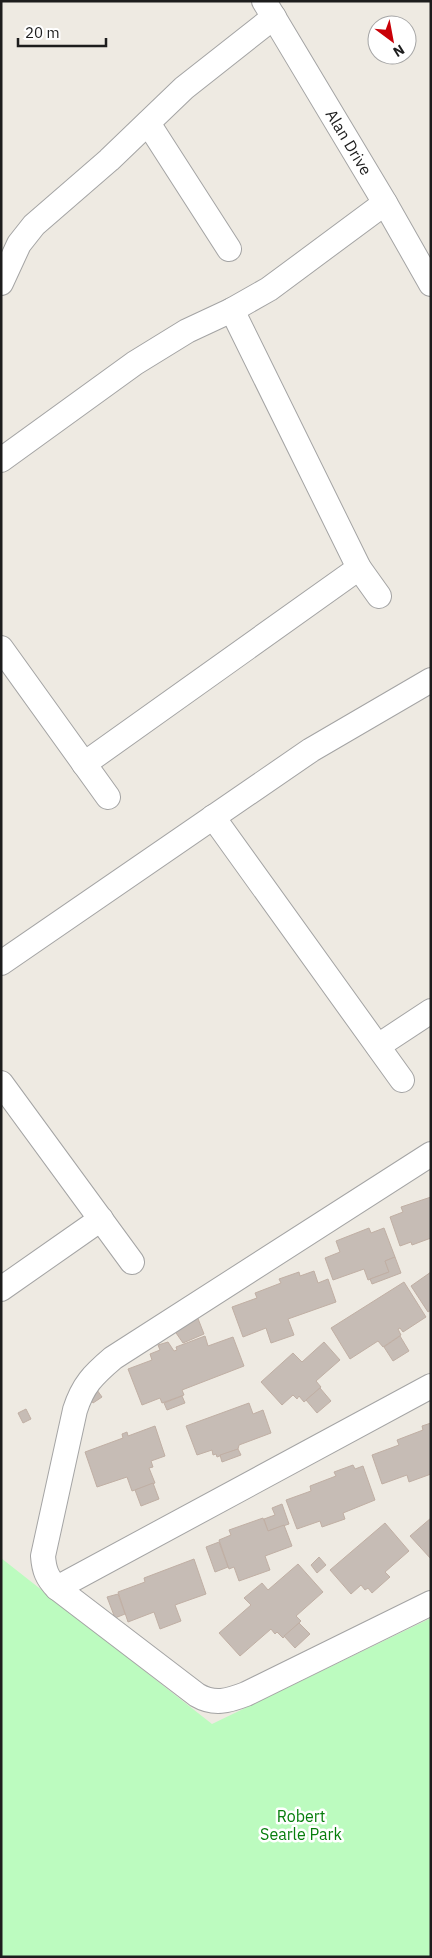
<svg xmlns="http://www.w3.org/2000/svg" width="432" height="1958" font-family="'IBM Plex Sans',sans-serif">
  <rect width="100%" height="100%" fill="#eeeae2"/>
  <path fill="#bcfbbf" d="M1 1558 212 1724 431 1618V1957H1Z"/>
  <g fill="#c6bcb5" stroke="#c0afa4">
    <path d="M431 1197V1238L412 1245 411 1242 400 1246 390 1217 403 1212 401 1207Z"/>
    <path d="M369 1228 371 1233 384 1228 395 1257 385 1261 389 1272 368 1280 364 1269 333 1280 325 1258 340 1252 336 1241Z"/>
    <path d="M395 1257 401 1273 372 1284 370 1279 389 1272 385 1261Z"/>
    <path d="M314 1271 318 1283 328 1279 336 1302 288 1319 294 1335 271 1343 266 1328 243 1337 232 1307 257 1298 255 1293 281 1283 279 1279 299 1272 300 1276Z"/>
    <path d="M431 1272V1310L428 1312 411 1286Z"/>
    <path d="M404 1282 426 1317 403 1332 400 1328 398 1329 401 1335 383 1347 378 1341 350 1359 331 1328Z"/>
    <path d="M197 1316 204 1334 183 1343 174 1330Z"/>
    <path d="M205 1336 208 1346 233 1337 244 1366 182 1390 184 1395 162 1403 160 1398 142 1405 128 1369 152 1360 150 1354 160 1350 158 1345 168 1342 174 1351 177 1350 176 1347Z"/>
    <path d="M400 1336 409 1351 393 1361 384 1347Z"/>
    <path d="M324 1342 340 1360 316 1381 321 1387 304 1402 299 1396 297 1399 293 1395 282 1405 261 1382 293 1353 302 1362Z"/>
    <path d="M320 1388 331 1401 317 1413 306 1400Z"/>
    <path d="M97 1390 102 1397 93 1403 88 1396Z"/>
    <path d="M182 1396 185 1403 167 1410 164 1403Z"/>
    <path d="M249 1403 253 1414 263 1410 271 1433 239 1445 238 1449 217 1457 216 1454 213 1455 212 1450 197 1455 186 1426Z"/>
    <path d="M26 1409 31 1419 23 1423 18 1413Z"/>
    <path d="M431 1423V1474L409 1482 407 1475 382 1484 372 1455 399 1445 397 1440 423 1430 422 1426Z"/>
    <path d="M155 1426 165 1456 151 1461 153 1467 149 1468 155 1483 132 1491 127 1477 97 1487 85 1452 123 1438 122 1434 127 1432 128 1436Z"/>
    <path d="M238 1449 241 1455 222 1462 220 1455Z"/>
    <path d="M353 1465 355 1469 363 1466 375 1500 343 1513 345 1519 322 1527 320 1521 297 1529 286 1500 311 1491 310 1486 336 1476 334 1472Z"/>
    <path d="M153 1483 159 1499 141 1506 135 1490Z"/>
    <path d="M282 1504 289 1524 268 1531 264 1519 275 1515 272 1508Z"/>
    <path d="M263 1518 268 1531 284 1525 292 1546 265 1556 270 1570 239 1581 234 1567 229 1569 219 1540 231 1535 229 1530Z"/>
    <path d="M431 1518V1559L410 1536Z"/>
    <path d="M385 1523 409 1551 385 1572 390 1577 372 1593 368 1588 365 1590 361 1585 351 1594 330 1570Z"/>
    <path d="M219 1542 228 1567 215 1572 206 1547Z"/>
    <path d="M319 1557 326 1565 317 1573 311 1565Z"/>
    <path d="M194 1559 206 1594 175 1605 181 1621 160 1629 154 1612 128 1622 118 1592 145 1582 144 1578Z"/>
    <path d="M298 1564 323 1592 296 1616 301 1621 283 1638 277 1632 275 1634 271 1629 240 1656 219 1633 251 1605 244 1598 262 1583 268 1590Z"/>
    <path d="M118 1594 125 1614 115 1618 107 1597Z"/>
    <path d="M299 1623 310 1634 295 1648 284 1636Z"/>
  </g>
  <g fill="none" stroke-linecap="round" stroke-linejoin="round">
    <g stroke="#a4a4a4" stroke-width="26">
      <g id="street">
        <path d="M264 1 385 203 431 284"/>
        <path d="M148 123 229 249"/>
        <path d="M1 283 19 244 34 225 109 160 184 88 274 17"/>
        <path d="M232 310 359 568 379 596"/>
        <path d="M1 460 135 363 187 331 232 310 269 289 385 203"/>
        <path d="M1 648 108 797"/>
        <path d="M84 764 359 568"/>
        <path d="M213 817 402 1080"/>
        <path d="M1 963 311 750 431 680"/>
        <path d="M378 1046 431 1011"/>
        <path d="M1 1083 132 1262"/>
        <path d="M431 1154 113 1358C93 1375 83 1385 75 1410L43 1556C44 1570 47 1578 57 1588L197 1695C214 1705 228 1701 246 1694L431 1603"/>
        <path d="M1 1289 101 1219"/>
        <path d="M57 1588 431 1386"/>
      </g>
    </g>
    <use href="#street" stroke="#fff" stroke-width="24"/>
  </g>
  <g text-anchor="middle" stroke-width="5" stroke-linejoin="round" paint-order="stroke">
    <g font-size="16" fill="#1d1d1d" stroke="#fff">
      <text transform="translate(349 142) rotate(59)" y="6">Alan Drive</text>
    </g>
    <g font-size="16" fill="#077e0d" stroke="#fff">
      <text x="301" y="1822">Robert<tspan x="301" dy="18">Searle Park</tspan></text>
    </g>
  </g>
  <rect width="432" height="1958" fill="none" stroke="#1d1d1d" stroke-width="5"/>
  <g transform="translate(392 40) rotate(148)"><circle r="24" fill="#ffffff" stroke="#a5a5a5"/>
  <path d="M0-4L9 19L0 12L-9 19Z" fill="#c90007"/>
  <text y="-8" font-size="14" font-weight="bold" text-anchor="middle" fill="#1d1d1d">N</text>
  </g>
  <path d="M18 38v8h88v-8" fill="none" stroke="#1d1d1d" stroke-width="2.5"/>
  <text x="25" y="38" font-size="15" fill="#1d1d1d" stroke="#ffffff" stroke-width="4" paint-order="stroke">20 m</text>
</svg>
